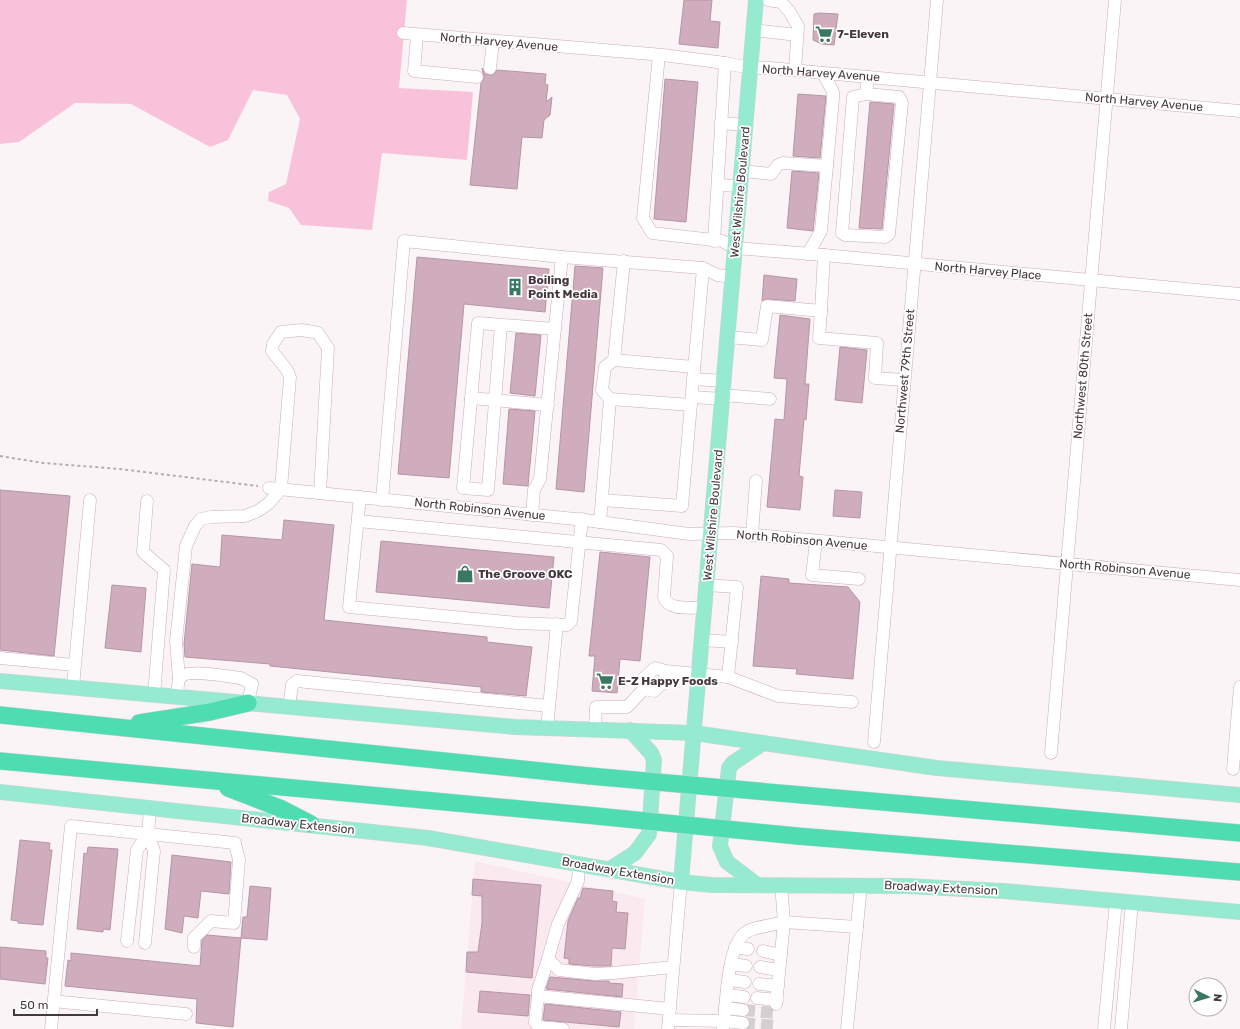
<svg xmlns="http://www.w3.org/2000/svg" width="1240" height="1029" font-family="Rubik,sans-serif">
  <rect width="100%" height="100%" fill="#fbf4f7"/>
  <path fill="#fbe9f0" d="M475 861 645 899 634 1029H461Z"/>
  <path fill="#f9c2db" d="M0 0H407L399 88 473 92 467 160 382 153 372 230 301 225 289 208 268 201 269 192 286 184 300 119 287 95 253 90 228 140 210 147 131 104 75 103 19 142 0 144Z"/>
  <g fill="#cfadbc" stroke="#b695a4">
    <path d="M684 0H712L710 21 720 22 718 48 679 44Z"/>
    <path d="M819 13 838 14 834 45 822 44 813 40 814 14Z"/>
    <path d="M482 68 485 74 490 75H493L497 70 546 74 545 84 548 85 546 102 552 97 550 115 544 120 542 138 522 137 517 189 470 185 481 83 484 78Z"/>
    <path d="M665 79 698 82 686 222 654 219Z"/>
    <path d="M798 94 826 96 820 158 793 156Z"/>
    <path d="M870 102 894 104 882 229 859 228Z"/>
    <path d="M792 171 819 173 813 231 787 228Z"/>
    <path d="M417 257 549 269 545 312 464 304 449 478 398 474Z"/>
    <path d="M575 266 603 268 584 492 556 489Z"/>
    <path d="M764 275 797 279 795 301 768 299 762 301Z"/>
    <path d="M780 315 810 319 805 384H809L806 420 804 419 799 476 803 477 800 510 767 507 775 419 784 420 787 379 774 378Z"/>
    <path d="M516 333 541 335 535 396 510 393Z"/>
    <path d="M840 347 867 350 862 403 835 400Z"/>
    <path d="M509 409 535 411 528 486 503 484Z"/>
    <path d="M0 490 70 496 54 656 0 650Z"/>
    <path d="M835 490 862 492 860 518 833 516Z"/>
    <path d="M284 520 334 525 324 620 487 637V642L532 647 526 696 481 692V687L270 666V664L185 657 184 644 192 564 220 567 222 535 282 540Z"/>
    <path d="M381 541 554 557 549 608 376 592Z"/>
    <path d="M600 552 650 557 640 661 620 659 617 693 592 691 595 656H589Z"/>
    <path d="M761 576 789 579V583L848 587 860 602 853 679 796 674 797 669 753 666Z"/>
    <path d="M112 585 146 588 141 652 105 648Z"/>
    <path d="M20 840 50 843 49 850H52L43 925 18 923V921L11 920Z"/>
    <path d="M88 847 118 849 110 930 103 929V932L77 929 84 853 87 854Z"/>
    <path d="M172 855 231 862 229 894 201 891 198 918 184 916 182 933 165 929Z"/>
    <path d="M473 879 541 885 532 978 466 972 467 952H478L482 923V896L472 895Z"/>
    <path d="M250 886 271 888 267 940 241 938 243 917H247Z"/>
    <path d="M583 888 613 891 612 901 617 902 616 912 628 913 625 949 612 948 611 966H595L569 964V959L564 958 568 921 578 898H580Z"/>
    <path d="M207 935 241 938 233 1027 196 1023 197 999 65 986 68 960 71 961V953L200 966 202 940Z"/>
    <path d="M0 947 46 951V958H48L45 984 0 979Z"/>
    <path d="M550 977 594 981H609V983L623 984 622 997 546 989Z"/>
    <path d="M480 991 530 995 528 1016 478 1012Z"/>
    <path d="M545 1004 621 1012 619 1027 543 1020Z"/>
  </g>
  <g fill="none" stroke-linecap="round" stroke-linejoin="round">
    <g stroke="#d7ced2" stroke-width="12" stroke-dasharray="12 6" stroke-linecap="butt">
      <path d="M743 1010 775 1013"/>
      <path d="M743 1023 775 1026"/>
    </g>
    <g stroke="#ccaab9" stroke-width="13">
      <g id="minor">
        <path d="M768 0 781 2 789 11 798 26 795 70"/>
        <path d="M753 30 797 35"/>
        <path d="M403 33 663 55 725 63 750 68H770L1240 111"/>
        <path d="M417 35 414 71 477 77"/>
        <path d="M659 55 643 218 652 233 722 241 735 248 824 255 1240 294"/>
        <path d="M490 68 493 42"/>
        <path d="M866 94 899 97 902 103 889 234 885 237 845 235 842 233 853 97 866 94 868 77"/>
        <path d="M721 123 745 125"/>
        <path d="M742 171 771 174 778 165 783 163 827 166"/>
        <path d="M718 185 740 186"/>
        <path d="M714 241 725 63"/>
        <path d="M808 254 821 231 833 99V92L823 73"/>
        <path d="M821 311 819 338 877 343 875 378 904 380"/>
        <path d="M501 325 488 490 463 488 478 323 555 329"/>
        <path d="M728 337 762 340 767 306 821 311 824 255"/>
        <path d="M614 360 694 367"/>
        <path d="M693 379 724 381"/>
        <path d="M723 395 770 399"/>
        <path d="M692 397 723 399"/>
        <path d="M471 398 548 405"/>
        <path d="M610 399 691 405"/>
        <path d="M269 488 585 520 689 534 735 533 1240 580"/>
        <path d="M360 497 349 607 517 623 567 625 571 621 582 519"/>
        <path d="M382 500 404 241 562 257 703 268 717 275 733 277"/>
        <path d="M602 500 682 506 703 268"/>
        <path d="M147 501 143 552 164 570 154 695"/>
        <path d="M532 515 534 490 540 479 562 257"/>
        <path d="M358 521 661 550 667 556 664 597C668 611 692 607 705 608"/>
        <path d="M600 522 610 399 602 390 605 367 614 360 624 261"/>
        <path d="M752 535 756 481"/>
        <path d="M816 541 812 575 859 579"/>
        <path d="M706 585 737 587 728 677"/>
        <path d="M702 640 732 642"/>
        <path d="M0 658 74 665"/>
        <path d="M179 679 176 641 186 546 195 526 201 519 211 517 245 516 258 511 269 503 281 489 290 377 287 370 272 351 273 344 281 332 302 330 318 333 328 348 320 493"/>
        <path d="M73 687 90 500"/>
        <path d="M644 689 654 691 665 681 666 671"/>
        <path d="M177 697C178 691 177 683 180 678 186 668 230 677 241 678L252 684 248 703"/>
        <path d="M289 707 292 685 297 681 549 706"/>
        <path d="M547 728 557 624"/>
        <path d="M595 729 596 707H627L644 689 643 679 655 668 666 671 728 677 778 696 852 702"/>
        <path d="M874 742 937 0"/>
        <path d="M1051 753 1115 0"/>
        <path d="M1233 769 1240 687"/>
        <path d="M148 834 235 843 239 860 234 923 211 921 194 938V947"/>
        <path d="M579 864 578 881 558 924 548 959 559 970 595 974 613 973 673 967"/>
        <path d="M781 884 784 922 857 927"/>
        <path d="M127 941 137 850 148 834"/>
        <path d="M145 943 154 851 148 834"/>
        <path d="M735 947 748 949"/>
        <path d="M763 951 781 955"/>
        <path d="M548 959 538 990V996L670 1009"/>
        <path d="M731 964 746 966"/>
        <path d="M760 967 779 970"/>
        <path d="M729 980 745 982"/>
        <path d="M759 984 778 986"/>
        <path d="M727 995 744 997"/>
        <path d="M538 996 535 1022 539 1027 563 1029"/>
        <path d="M757 998 777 1000"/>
        <path d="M54 1000 62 1002 186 1014"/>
        <path d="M725 1008 743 1010"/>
        <path d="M669 1020 724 1021 723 1028"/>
        <path d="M743 1023 724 1021C726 1001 728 945 745 933 752 927 774 925 784 922L776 1004"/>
        <path d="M51 1029 71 826 148 834 150 809"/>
        <path d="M668 1029 681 882"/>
        <path d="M847 1029 861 885"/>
        <path d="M1104 1029 1116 901"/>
        <path d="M1121 1029 1132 902"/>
      </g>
    </g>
    <g stroke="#d6d3d5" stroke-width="16">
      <g id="major">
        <path d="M0 681 515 727 694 733 937 768 1240 795"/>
        <path d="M0 792 428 838 681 882 712 885 906 886 1003 891 1240 912"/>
        <path d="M610 869 635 853 649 834 654 760 651 753 630 730"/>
        <path d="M681 882 756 0"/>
        <path d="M756 884 727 862 720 846 729 768 733 763 763 743"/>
      </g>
    </g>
    <g stroke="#d6d3d5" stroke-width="18">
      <g id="highway">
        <path d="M0 715 590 776"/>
        <path d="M139 723 210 712 248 703"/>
        <path d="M0 761 586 815"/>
        <path d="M228 788 282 809 311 824"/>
        <path d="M802 795 1240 833"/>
        <path d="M797 836 1240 872"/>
      </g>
    </g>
    <path stroke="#b6acb0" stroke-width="2" stroke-dasharray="3 3" stroke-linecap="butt" d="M0 456 43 463 120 469 258 486"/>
    <use href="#minor" stroke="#fff" stroke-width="12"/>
    <use href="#major" stroke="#95ead0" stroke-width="15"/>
    <use href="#highway" stroke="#4edcb1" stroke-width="17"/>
    <g stroke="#d6d3d5" stroke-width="18" stroke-linecap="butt">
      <g id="highway-bridge">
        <path d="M590 776 802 795"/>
        <path d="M586 815 797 836"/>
      </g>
    </g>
    <use href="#highway-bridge" stroke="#4edcb1" stroke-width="17"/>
  </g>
  <defs>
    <g id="supermarket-bare" transform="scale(1.38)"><path d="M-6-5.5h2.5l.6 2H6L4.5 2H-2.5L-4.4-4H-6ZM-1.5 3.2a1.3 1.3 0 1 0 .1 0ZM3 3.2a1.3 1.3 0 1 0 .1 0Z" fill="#3b7863" stroke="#fff" stroke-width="2.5" paint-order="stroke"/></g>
    <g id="building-bare" transform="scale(1.38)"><path d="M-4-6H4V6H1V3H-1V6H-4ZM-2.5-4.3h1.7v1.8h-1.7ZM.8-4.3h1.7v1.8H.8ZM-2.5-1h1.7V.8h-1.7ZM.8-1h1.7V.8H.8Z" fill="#3b7863" stroke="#fff" stroke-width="2.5" paint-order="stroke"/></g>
    <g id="shop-bare" transform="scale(1.38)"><path d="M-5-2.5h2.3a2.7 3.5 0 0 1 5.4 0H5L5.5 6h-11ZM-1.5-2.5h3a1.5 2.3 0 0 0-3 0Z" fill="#3b7863" stroke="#fff" stroke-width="2.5" paint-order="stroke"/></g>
  </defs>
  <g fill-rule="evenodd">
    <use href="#supermarket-bare" x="824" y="34"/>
    <use href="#building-bare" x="515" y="287"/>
    <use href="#shop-bare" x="465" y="574"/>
    <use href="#supermarket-bare" x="605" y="681"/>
  </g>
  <g text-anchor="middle" stroke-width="3.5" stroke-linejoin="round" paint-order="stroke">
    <g font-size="12" font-weight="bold" fill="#46383e" stroke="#fff" text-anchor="start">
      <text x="837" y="38">7-Eleven</text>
      <text x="528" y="284">Boiling<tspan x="528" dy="14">Point Media</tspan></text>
      <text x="478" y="578">The Groove OKC</text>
      <text x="618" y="685">E-Z Happy Foods</text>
    </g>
    <g font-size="12" fill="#46383e" stroke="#fff">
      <text transform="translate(499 42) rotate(5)" y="4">North Harvey Avenue</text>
      <text transform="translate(821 73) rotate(4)" y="4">North Harvey Avenue</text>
      <text transform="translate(1144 102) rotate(5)" y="4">North Harvey Avenue</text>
      <text transform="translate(740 192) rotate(-85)" y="4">West Wilshire Boulevard</text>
      <text transform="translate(988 271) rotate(5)" y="4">North Harvey Place</text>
      <text transform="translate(905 371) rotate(-85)" y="4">Northwest 79th Street</text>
      <text transform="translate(1083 376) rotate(-85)" y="4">Northwest 80th Street</text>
      <text transform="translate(480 509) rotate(6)" y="4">North Robinson Avenue</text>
      <text transform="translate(713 515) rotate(-85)" y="4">West Wilshire Boulevard</text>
      <text transform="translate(802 540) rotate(5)" y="4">North Robinson Avenue</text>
      <text transform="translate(1125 569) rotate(5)" y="4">North Robinson Avenue</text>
      <text transform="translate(298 824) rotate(6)" y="4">Broadway Extension</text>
      <text transform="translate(618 871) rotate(10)" y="4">Broadway Extension</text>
      <text transform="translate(941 888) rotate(3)" y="4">Broadway Extension</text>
    </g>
  </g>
  <g transform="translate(1208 997) rotate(95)"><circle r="19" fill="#ffffff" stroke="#b5afb2"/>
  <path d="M0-3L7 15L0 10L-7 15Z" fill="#3b7863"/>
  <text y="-6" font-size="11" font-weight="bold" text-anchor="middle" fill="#46383e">N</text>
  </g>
  <path d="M14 1009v6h83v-6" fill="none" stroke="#46383e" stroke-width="2"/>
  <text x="20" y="1009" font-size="12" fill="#46383e" stroke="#ffffff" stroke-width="3" paint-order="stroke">50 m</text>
</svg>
